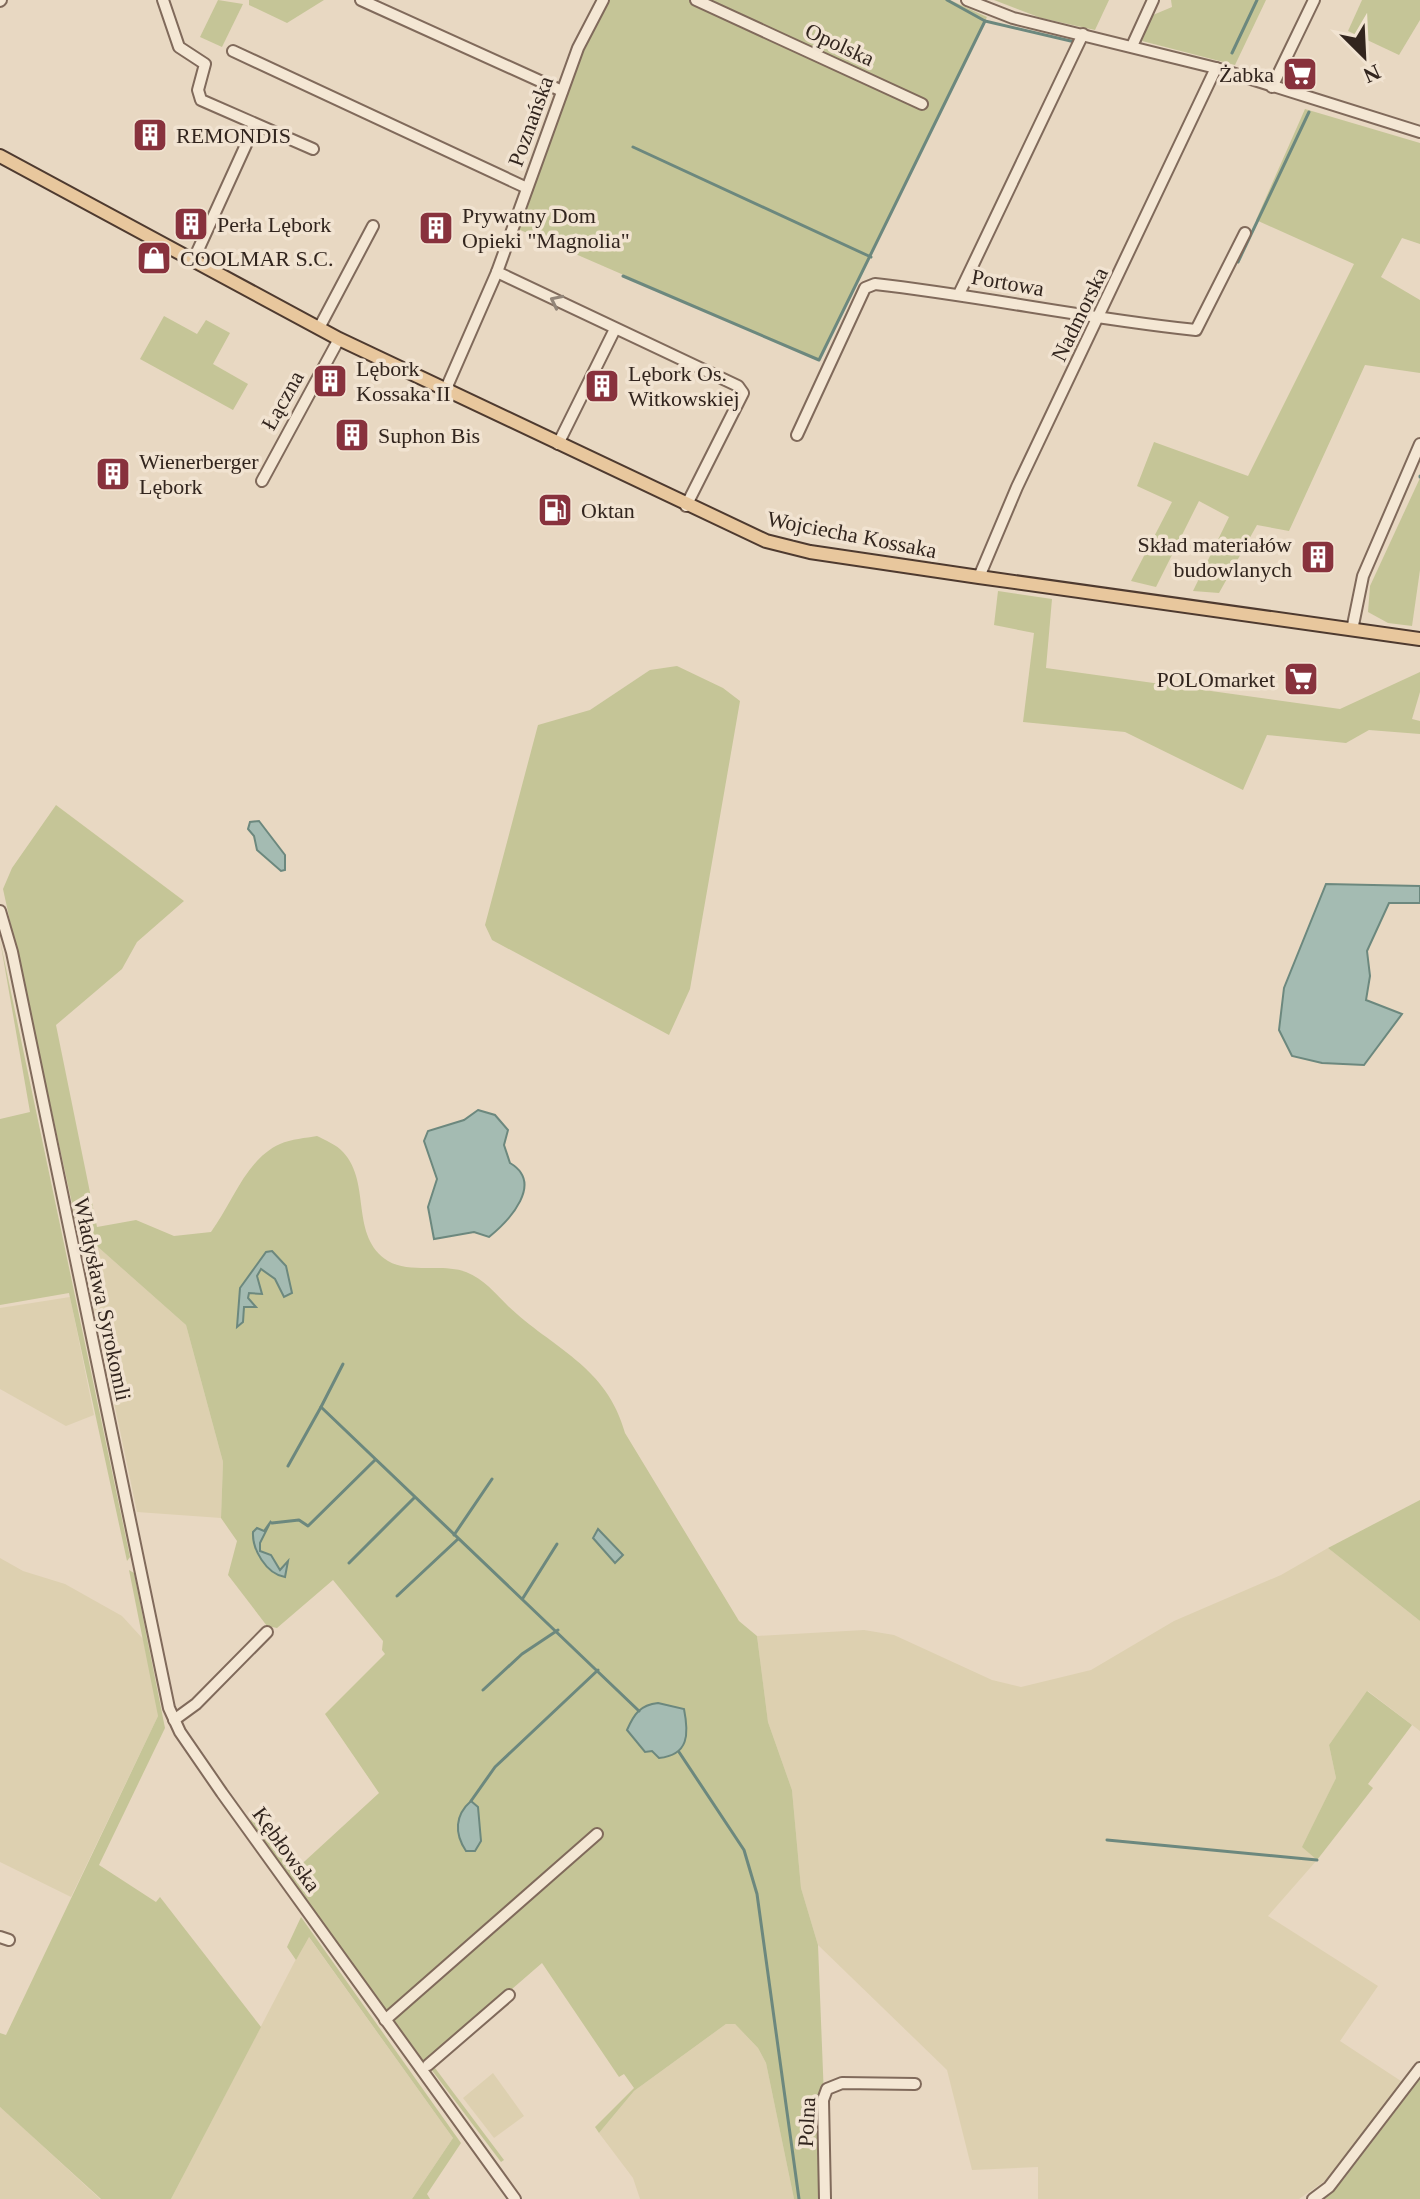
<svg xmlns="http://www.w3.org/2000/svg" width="1420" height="2199" font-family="Georgia,serif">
  <rect width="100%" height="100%" fill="#e8d8c2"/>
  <g fill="#ddd0b0">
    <path d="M98 1247 186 1325 223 1462 221 1518 137 1512 82 1249Z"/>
    <path d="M70 1297 94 1415 66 1426 0 1389V1308Z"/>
    <path d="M1328 1548 1420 1621V1731L1368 1691 1329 1745 1336 1778 1303 1847 1317 1860 1268 1916 1378 1986 1340 2041 1404 2083 1329 2178 1299 2199H1038V2167L972 2170 947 2070 818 1945 801 1888 792 1790 768 1722 757 1636 864 1630 894 1635 992 1680 1021 1687 1091 1670 1174 1621 1281 1575Z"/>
    <path d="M0 1558 23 1571 65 1584 122 1616 143 1639 157 1702 158 1716 71 1897 0 1862Z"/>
    <path d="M308 1936 453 2138 412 2199H171Z"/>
    <path d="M726 2024H735L758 2048 766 2063 794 2199H640L633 2178 599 2133 634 2091Z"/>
    <path d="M493 2073 524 2116 494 2138 463 2098Z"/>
    <path d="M0 2107 20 2125 100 2199H0Z"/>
  </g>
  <g fill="#c5c597">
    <path d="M218 0 243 4 222 47 200 37Z"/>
    <path d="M249 0H324L287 23 249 5Z"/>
    <path d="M609 0H950L987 17 819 360 518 229 583 49Z"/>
    <path d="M994 0H1109L1095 30 1041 18Z"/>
    <path d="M1171 0H1266L1235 65 1142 41 1153 15 1172 7Z"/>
    <path d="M1362 0H1420V20L1399 55 1348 31Z"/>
    <path d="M1305 109 1420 143V244L1402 238 1381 277 1420 300V373L1365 365 1289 531 1257 525 1219 593 1193 591 1229 517 1199 501 1156 587 1131 581 1172 502 1137 486 1154 442 1248 476 1354 264 1256 220Z"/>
    <path d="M164 316 197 334 206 320 230 333 213 364 248 384 233 410 140 359Z"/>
    <path d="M1420 478V570L1412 626 1388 623 1368 612 1370 586Z"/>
    <path d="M998 591 1052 599 1046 668 1340 709 1420 672V692L1412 719 1420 721V734L1369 730 1346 743 1267 735 1243 790 1125 732 1023 722 1034 633 994 625Z"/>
    <path d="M677 666 723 688 740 701 690 989 669 1035 492 940 485 925 538 725 590 710 650 670Z"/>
    <path d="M56 805 184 901 137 942 122 969 56 1025 97 1227 136 1220 174 1236 211 1232C232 1204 246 1159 280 1144 291 1139 306 1138 317 1136 325 1140 337 1145 343 1152 372 1183 349 1236 388 1261 410 1274 443 1263 466 1272 484 1279 495 1293 508 1306 552 1348 607 1366 625 1433L739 1621 757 1636 768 1722 792 1790 801 1888 818 1945 828 2199H794L766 2063 758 2048 735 2024H726L634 2091 599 2133 595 2127 634 2088 624 2074 619 2077 542 1963 426 2064 249 1823 254 1814 293 1872 379 1793 325 1714 385 1654 382 1650 383 1641 333 1580 277 1628 267 1626 228 1575 237 1541 221 1518 223 1462 186 1325 98 1247 82 1249 3 889 12 868Z"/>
    <path d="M0 940 130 1557 127 1561 69 1293 0 1305V1119L30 1112Z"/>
    <path d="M1420 1500V1621L1328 1548Z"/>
    <path d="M129 1570 134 1573 165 1728 99 1865 156 1902 160 1897 261 2027 171 2199H101L0 2107V2033L6 2035 158 1716Z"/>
    <path d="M1367 1691 1412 1725 1368 1784 1373 1788 1317 1860 1302 1847 1336 1778 1329 1745Z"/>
    <path d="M301 1917 461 2143 427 2194 430 2199H412L453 2138 309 1937 296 1960 287 1947Z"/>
    <path d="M435 2068 504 2160 501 2162 431 2069Z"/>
    <path d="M1420 2079V2199H1322L1343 2180Z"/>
  </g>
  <g fill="#a4bbb2" stroke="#6c887e" stroke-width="2">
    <path d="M259 821 285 855V870L281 871 257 850 254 836 248 829 250 822Z"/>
    <path d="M1326 884 1420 886V903H1389L1367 951 1370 976 1366 1000 1402 1014 1364 1065 1322 1063 1292 1056 1279 1030 1284 988Z"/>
    <path d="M478 1110 495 1115 508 1130 504 1145 510 1163C544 1183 510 1220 489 1237L474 1232 434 1239 428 1207 437 1179 424 1141 428 1131 464 1120Z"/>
    <path d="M272 1251 286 1266 292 1293 284 1297 275 1279 261 1269 257 1276 262 1294 249 1293 248 1298 256 1307H244L243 1322 237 1327 240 1288 266 1252Z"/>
    <path d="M271 1521 260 1543V1551L271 1555 280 1570 288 1561 285 1577C266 1574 252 1549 253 1532L257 1528 264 1531Z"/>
    <path d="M598 1529 623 1555 615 1563 593 1538Z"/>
    <path d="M658 1703 684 1709C689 1734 689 1755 659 1758L652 1751 645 1752 627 1730C634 1714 640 1705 658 1703Z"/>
    <path d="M471 1801 478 1807 481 1841 475 1851H466C454 1833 455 1815 471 1801Z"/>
  </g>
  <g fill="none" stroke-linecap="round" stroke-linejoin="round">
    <g stroke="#6c887e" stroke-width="3">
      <path d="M947 0 985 21 1075 42"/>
      <path d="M1232 53 1257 0"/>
      <path d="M633 147 871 257"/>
      <path d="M1238 262 1309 112"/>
      <path d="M623 276 819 360 985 21"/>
      <path d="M1420 477V476"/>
      <path d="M321 1407 343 1364"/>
      <path d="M288 1466 321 1407 639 1711"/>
      <path d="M272 1523 299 1520 308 1526 375 1460"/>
      <path d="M454 1535 492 1479"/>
      <path d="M349 1563 414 1498"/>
      <path d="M397 1596 458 1539"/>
      <path d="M523 1598 557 1544"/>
      <path d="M483 1690 522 1654 558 1630"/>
      <path d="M679 1752 744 1850 757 1894 799 2199"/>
      <path d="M471 1801 495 1767 598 1670"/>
      <path d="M1107 1840 1317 1860"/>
    </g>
    <g stroke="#806a5b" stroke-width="14">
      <g id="minor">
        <path d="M163 0 179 47 205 64 198 90 201 100 313 149"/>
        <path d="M361 0 562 91"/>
        <path d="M696 0 922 104"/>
        <path d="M967 0 1013 18 1216 68 1420 132"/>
        <path d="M0 1 1 0"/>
        <path d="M1132 46 1153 0"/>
        <path d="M233 51 527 188"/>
        <path d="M1272 87 1314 0"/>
        <path d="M193 261 255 125"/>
        <path d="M497 272 738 386 743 393 686 506"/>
        <path d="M959 294 1083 34"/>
        <path d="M319 328 373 226"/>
        <path d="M445 391 497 272 578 48 603 0"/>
        <path d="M797 435 865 288 875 284C982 296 1088 319 1196 330L1245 233"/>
        <path d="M558 444 615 329"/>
        <path d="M262 481 339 339"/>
        <path d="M979 577 1017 487 1216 68"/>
        <path d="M1352 630 1363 576 1420 444"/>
        <path d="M0 911 12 952 169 1708 180 1732 222 1793 515 2199"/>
        <path d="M174 1720 196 1704 267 1632"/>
        <path d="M0 1937 9 1940"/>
        <path d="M385 2020 597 1834"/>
        <path d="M428 2065 509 1995"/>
        <path d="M825 2199 823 2100 827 2089 842 2083 915 2084"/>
        <path d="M1313 2199 1329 2187 1420 2068"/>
      </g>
    </g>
    <g stroke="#4e3a2f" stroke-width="16">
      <path id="major" d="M0 156 339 339 766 541 810 552 979 577 1420 639"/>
    </g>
    <use href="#minor" stroke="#f4e7d4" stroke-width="10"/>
    <use href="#major" stroke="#e8c79d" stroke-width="12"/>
  </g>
  <defs><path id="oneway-chevron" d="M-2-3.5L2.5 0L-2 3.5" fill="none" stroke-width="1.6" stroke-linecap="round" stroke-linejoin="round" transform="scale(2)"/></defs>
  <use stroke="#938679" href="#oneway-chevron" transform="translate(556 301) rotate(-154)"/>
  <defs>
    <g id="supermarket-square" transform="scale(1.8)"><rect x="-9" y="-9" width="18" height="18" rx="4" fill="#88323d" stroke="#f1e3d1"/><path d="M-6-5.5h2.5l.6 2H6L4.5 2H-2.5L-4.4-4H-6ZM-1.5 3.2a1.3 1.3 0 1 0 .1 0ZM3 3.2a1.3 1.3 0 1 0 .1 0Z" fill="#fff"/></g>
    <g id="building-square" transform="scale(1.8)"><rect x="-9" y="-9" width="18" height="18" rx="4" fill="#88323d" stroke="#f1e3d1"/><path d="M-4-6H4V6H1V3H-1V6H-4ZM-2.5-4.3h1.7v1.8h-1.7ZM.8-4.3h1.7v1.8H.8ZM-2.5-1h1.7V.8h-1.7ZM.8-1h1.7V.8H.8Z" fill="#fff"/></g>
    <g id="shop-square" transform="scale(1.8)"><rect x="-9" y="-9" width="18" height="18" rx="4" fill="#88323d" stroke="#f1e3d1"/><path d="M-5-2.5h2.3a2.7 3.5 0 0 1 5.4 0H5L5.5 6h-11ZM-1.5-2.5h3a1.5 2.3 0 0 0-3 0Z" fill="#fff"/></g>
    <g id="fuel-square" transform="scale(1.8)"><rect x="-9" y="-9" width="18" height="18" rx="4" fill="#88323d" stroke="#f1e3d1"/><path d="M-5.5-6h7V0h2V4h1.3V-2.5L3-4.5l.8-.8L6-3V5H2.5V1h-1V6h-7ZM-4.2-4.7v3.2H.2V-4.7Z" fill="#fff"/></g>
  </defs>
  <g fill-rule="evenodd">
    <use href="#supermarket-square" x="1300" y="74"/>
    <use href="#building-square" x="150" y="135"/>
    <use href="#building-square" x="191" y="224"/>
    <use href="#building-square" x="436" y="228"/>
    <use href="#shop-square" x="154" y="258"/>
    <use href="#building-square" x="330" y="381"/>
    <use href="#building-square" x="602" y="386"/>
    <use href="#building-square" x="352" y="435"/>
    <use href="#building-square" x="113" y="474"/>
    <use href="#fuel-square" x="555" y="510"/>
    <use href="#building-square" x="1318" y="557"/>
    <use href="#supermarket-square" x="1301" y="679"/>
  </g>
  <g text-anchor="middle" stroke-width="7" stroke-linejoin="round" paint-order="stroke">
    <g font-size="22" fill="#32251e" stroke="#f1e3d1">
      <text transform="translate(840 44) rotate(25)" y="8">Opolska</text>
      <text transform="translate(530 121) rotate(-70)" y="8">Poznańska</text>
      <text transform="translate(1008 282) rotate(10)" y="8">Portowa</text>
      <text transform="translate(1079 314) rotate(-64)" y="8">Nadmorska</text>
      <text transform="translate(282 400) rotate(-61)" y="8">Łączna</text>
      <text transform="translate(852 534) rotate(11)" y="8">Wojciecha Kossaka</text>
      <text transform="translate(103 1299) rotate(78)" y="8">Władysława Syrokomli</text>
      <text transform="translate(287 1849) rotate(54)" y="8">Kębłowska</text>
      <text transform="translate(806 2122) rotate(-87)" y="8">Polna</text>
    </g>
    <g font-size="22" fill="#32251e" stroke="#f1e3d1" text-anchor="start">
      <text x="1274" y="82" text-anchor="end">Żabka</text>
      <text x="176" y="143">REMONDIS</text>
      <text x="462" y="223">Prywatny Dom<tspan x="462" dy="25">Opieki "Magnolia"</tspan></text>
      <text x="217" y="232">Perła Lębork</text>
      <text x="180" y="266">COOLMAR S.C.</text>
      <text x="356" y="376">Lębork<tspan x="356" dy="25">Kossaka II</tspan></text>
      <text x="628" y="381">Lębork Os.<tspan x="628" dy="25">Witkowskiej</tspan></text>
      <text x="378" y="443">Suphon Bis</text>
      <text x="139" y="469">Wienerberger<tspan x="139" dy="25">Lębork</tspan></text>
      <text x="581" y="518">Oktan</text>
      <text x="1292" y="552" text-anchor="end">Skład materiałów<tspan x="1292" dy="25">budowlanych</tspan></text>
      <text x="1275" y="687" text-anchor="end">POLOmarket</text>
    </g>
  </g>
  <g transform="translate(1364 56) rotate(156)" stroke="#f1e3d1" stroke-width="6" paint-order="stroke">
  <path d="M0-6L14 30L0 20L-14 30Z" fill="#32251e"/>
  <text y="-12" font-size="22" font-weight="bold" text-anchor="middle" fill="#32251e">N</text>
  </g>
</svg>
